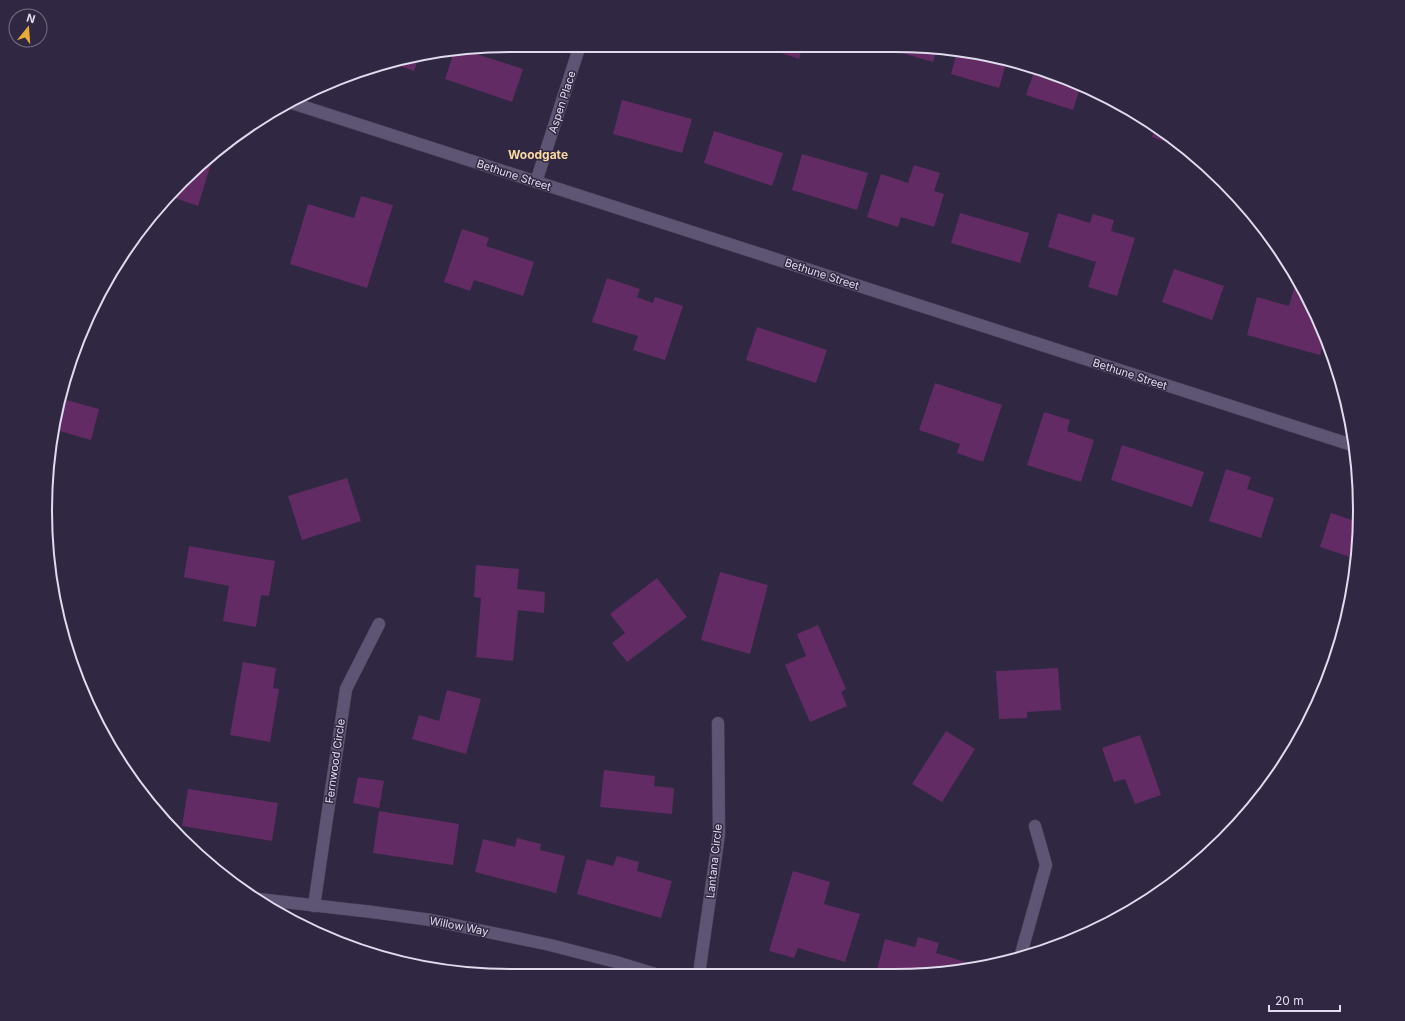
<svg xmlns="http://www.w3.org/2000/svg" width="1405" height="1021" font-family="Inter,sans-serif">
  <rect width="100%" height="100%" fill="#302842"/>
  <g fill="#622b63">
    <path d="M768 45H803L799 59 767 48Z"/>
    <path d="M886 45H895L937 49 933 62 885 48Z"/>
    <path d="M467 51 523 69 512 102 445 79 454 52Z"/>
    <path d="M957 51 986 54 1007 60 999 88 951 74Z"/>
    <path d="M419 57 414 71 388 62 390 61Z"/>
    <path d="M1035 69 1072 80 1081 85 1073 110 1026 95Z"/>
    <path d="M622 100 692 119 682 153 613 134Z"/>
    <path d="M1155 127 1182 147 1152 137Z"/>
    <path d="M714 131 783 153 772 186 704 163Z"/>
    <path d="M802 154 868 173 857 210 792 190Z"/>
    <path d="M213 157 198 206 175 198 179 188Z"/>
    <path d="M914 165 940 173 934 191 944 194 934 227 901 217 898 227 867 217 881 174 908 183Z"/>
    <path d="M361 196 393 205 367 288 290 264 308 204 354 218Z"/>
    <path d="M960 213 1029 233 1020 263 951 243Z"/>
    <path d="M1058 213 1090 223 1093 214 1114 220 1111 231 1135 238 1117 296 1088 287 1096 262 1048 247Z"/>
    <path d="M462 229 489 238 486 246 534 262 523 296 474 280 470 291 444 282Z"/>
    <path d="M1174 269 1224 286 1212 320 1162 302Z"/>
    <path d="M607 278 640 289 637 297 653 303 655 297 683 306 665 360 633 350 638 336 592 322Z"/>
    <path d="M1294 288 1304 291 1325 338 1320 355 1247 335 1257 297 1289 306Z"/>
    <path d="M89 314H91L84 336 82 335Z"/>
    <path d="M757 327 827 350 816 383 746 360Z"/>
    <path d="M935 383 1002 405 983 462 957 453 960 444 919 430Z"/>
    <path d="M59 398 99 409 91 440 53 429Z"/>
    <path d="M1044 412 1070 420 1067 431 1094 440 1081 482 1027 465Z"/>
    <path d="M1122 445 1204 472 1192 507 1111 480Z"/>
    <path d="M1226 469 1251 477 1247 489 1274 498 1261 538 1209 521Z"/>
    <path d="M347 478 361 521 302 540 288 496Z"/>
    <path d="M1331 513 1358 522 1359 541 1356 559 1320 547Z"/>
    <path d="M189 546 275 561 269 596 261 595 256 627 223 621 229 586 184 577Z"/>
    <path d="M476 565 519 569 517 589 545 592 544 613 518 610 513 661 476 657 481 598 474 597Z"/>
    <path d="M720 572 768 585 750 654 701 640Z"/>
    <path d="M657 578 687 617 627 662 612 643 625 633 610 614Z"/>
    <path d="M818 625 846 689 841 692 847 706 810 722 785 665 806 656 797 634Z"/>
    <path d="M243 662 276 668 273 688 279 689 270 742 230 735Z"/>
    <path d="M1058 668 1061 710 1027 712V718L999 719 996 671Z"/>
    <path d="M447 690 481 699 466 754 412 739 419 715 439 721Z"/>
    <path d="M946 731 975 749 942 802 912 784Z"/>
    <path d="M1140 735 1161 795 1135 804 1125 779 1114 782 1102 748Z"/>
    <path d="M1281 767 1275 776 1273 768Z"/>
    <path d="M604 770 655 776 654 786 674 788 672 814 600 807Z"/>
    <path d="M358 777 384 781 379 808 353 803Z"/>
    <path d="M188 789 278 803 272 841 182 826Z"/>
    <path d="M379 811 459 824 453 865 373 853Z"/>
    <path d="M517 838 541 844 540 850 565 856 556 893 475 872 483 839 515 847Z"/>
    <path d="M617 856 639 862 637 871 672 881 661 918 577 894 587 859 613 866Z"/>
    <path d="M793 871 830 882 824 904 860 914 845 962 798 948 794 958 769 951Z"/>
    <path d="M918 937 939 943 936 953 972 964 971 968 955 972H885L877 970 885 939 915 947Z"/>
  </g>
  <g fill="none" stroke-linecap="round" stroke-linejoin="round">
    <g stroke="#4c455b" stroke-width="13">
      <g id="minor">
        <path d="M289 102 1355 446"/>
        <path d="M536 182 580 45"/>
        <path d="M258 899 372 912 431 920 550 945 616 962 655 974"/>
        <path d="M314 906 346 689 379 624"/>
        <path d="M1021 954 1046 865 1035 826"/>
        <path d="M699 974 719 834 718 723"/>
      </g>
    </g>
    <use href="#minor" stroke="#5e5473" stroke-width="12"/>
  </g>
  <g text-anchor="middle" stroke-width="3" stroke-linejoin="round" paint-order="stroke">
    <g font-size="11" fill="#e0dbed" stroke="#302842">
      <text transform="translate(562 102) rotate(-72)" y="4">Aspen Place</text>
      <text transform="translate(514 175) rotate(18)" y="4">Bethune Street</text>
      <text transform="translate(822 274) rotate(18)" y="4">Bethune Street</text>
      <text transform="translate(1130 374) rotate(18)" y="4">Bethune Street</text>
      <text transform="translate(335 761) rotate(-82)" y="4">Fernwood Circle</text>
      <text transform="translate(714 861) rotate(-84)" y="4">Lantana Circle</text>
      <text transform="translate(459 926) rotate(11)" y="4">Willow Way</text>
    </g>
    <g font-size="12" font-weight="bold" fill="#fcd9a2" stroke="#302842">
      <text x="538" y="159">Woodgate</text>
    </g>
  </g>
  <path d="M0 0H1405V1021H0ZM510 52H895A458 458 0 0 1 1353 510V511A458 458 0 0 1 895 969H510A458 458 0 0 1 52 511V510A458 458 0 0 1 510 52Z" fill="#302842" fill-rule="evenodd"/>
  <path fill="none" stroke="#e0dbed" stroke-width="2" d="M510 52H895A458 458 0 0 1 1353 510V511A458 458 0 0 1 895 969H510A458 458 0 0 1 52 511V510A458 458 0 0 1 510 52Z"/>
  <g transform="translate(28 28) rotate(17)"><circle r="19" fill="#302842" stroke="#767086"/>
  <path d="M0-3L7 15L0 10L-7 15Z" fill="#e9ab38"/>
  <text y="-6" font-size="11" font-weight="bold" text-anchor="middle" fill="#e0dbed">N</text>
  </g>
  <path d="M1269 1005v6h71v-6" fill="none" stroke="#e0dbed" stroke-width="2"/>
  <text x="1275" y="1005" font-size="12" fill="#e0dbed" stroke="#302842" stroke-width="3" paint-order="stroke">20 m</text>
</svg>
